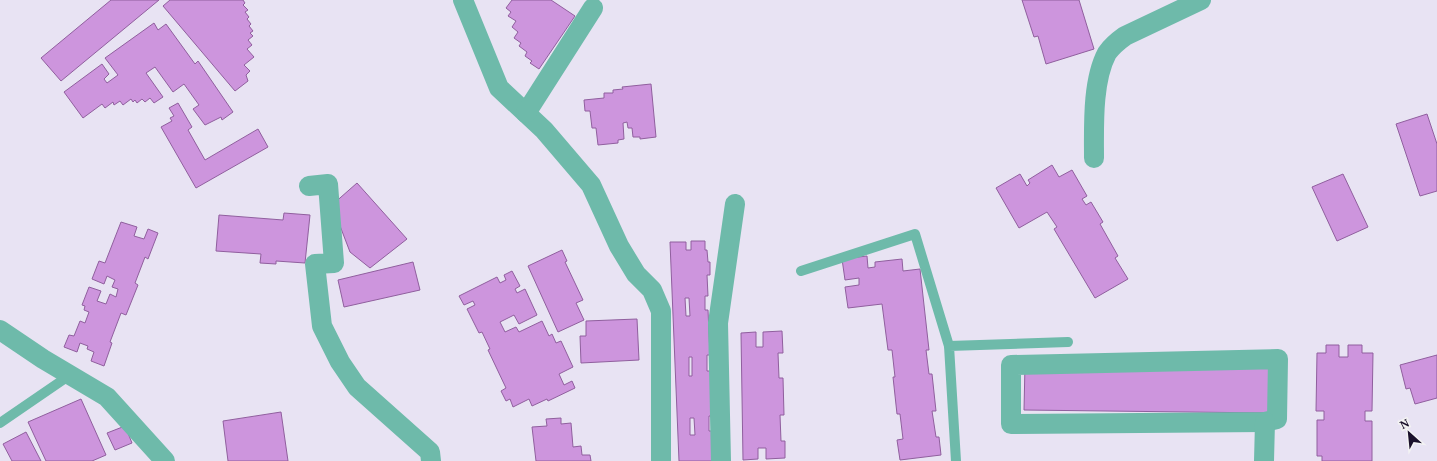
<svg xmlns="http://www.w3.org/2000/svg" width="1437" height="461" font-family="'Noto Serif',serif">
  <rect width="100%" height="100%" fill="#e8e3f3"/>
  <g fill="#cd95dd" stroke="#905f9e" fill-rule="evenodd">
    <path d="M111 0H159L61 81 41 58Z"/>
    <path d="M170 0H243L245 3 243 5 248 10 245 12 249 17 247 19 251 24 249 26 253 31 250 33 253 36 248 40 252 45 247 49 254 57 244 65 250 71 246 75 248 81 235 91 163 6Z"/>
    <path d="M512 0H551L575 16 539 69 530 63 532 61 525 56 527 52 519 46 521 43 514 38 518 32 512 27 516 21 508 16 511 12 506 8Z"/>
    <path d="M1022 0H1079L1094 49 1046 64 1038 36 1034 37Z"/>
    <path d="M154 23 158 30 166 24 195 64 198 61 233 112 222 120 221 117 205 125 193 109 199 105 184 84 173 92 155 67 146 73 163 97 154 103 150 98 145 102 142 99 137 103 135 100 133 102 131 99 123 105 120 101 114 105 113 102 105 108 102 104 83 118 64 92 102 64 109 74 104 79 107 83 118 75 105 58Z"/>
    <path d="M651 84 656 137 640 139V137H633L632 128H628L627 122 623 123 624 139 618 140V143L598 145 596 128H592L590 111H585L584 100 604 98V93H613V90L623 89 622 87Z"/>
    <path d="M178 103 192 127 188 130 205 160 258 129 268 147 196 188 161 127 172 121 170 118 174 116 169 108Z"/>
    <path d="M1427 114 1437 144V191L1420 196 1396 124Z"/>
    <path d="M1052 165 1059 177 1072 170 1087 196 1082 199 1086 205 1091 202 1103 222 1100 224 1118 256 1115 258 1128 279 1095 298 1054 229 1057 227 1047 212 1019 228 996 188 1020 174 1027 186 1030 183 1028 180Z"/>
    <path d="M1343 174 1368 227 1337 241 1312 187Z"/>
    <path d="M357 183 407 239 370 268 350 252 332 205Z"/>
    <path d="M284 213 310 215 305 263 276 261V264L260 263 261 254 216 251 219 215 283 220Z"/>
    <path d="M121 222 137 227 134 236 144 239 148 229 158 233 148 259 145 257 135 283 138 285 126 315 121 313 110 342 112 343 104 366 91 361 94 352 87 349 88 346 80 343 77 352 64 347 69 335 74 336 80 321 85 323 89 312 84 310 85 306 82 305 89 287 101 291 97 301 106 304 110 294 116 297 118 289 112 287 115 280 107 276 104 284 92 279 99 261 105 263Z"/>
    <path d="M691 241H705V250H707L708 262H710V275H707L708 296H705V310H708L710 355H707V371H711L713 416H709V431H712L714 461H679L670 242H686V250H691ZM685 298H689L690 316H686ZM689 357H692V376H689ZM690 418H694L695 435H690Z"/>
    <path d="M562 250 567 261 565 262 583 300 576 303 584 320 558 332 528 266Z"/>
    <path d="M867 256 868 268 875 267V262L902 259 903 271 920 269 929 350H926L929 374H932L936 411H932L936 437H939L941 455 900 460 897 440 903 439 900 414H897L893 377H895L892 350H888L882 304 848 308 845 287 859 285V278L845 280 842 259Z"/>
    <path d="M413 262 420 290 344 307 338 280Z"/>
    <path d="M512 271 520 286 515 289 517 293 525 289 537 315 519 324 514 315 500 322 505 332 516 327 519 332 542 321 549 336 552 334 556 343 561 341 573 367 559 374 564 385 572 381 575 388 548 401 547 399 532 406 529 399 513 407 510 399 506 401 501 391 506 388 488 350 490 349 482 332 479 333 467 309 475 305 473 301 464 305 459 296 497 277 500 283 506 280 504 275Z"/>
    <path d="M637 319 639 360 581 363 580 336H586V321Z"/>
    <path d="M782 331 783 353H778L779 378H783L784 415H780L781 441H785V458L766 459V448H758V459L743 460 741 333 756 332V347H763V332Z"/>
    <path d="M1326 345H1339V357H1348V345H1362V353H1373L1372 411H1365V421H1372V461H1322V456H1317V420H1324V411H1316L1317 353H1326Z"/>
    <path d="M1437 355V398L1415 404 1410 388 1406 389 1400 365Z"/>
    <path d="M1025 365 1271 368 1270 413 1024 410Z"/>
    <path d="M81 399 106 455 92 461H46L28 422Z"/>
    <path d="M281 412 288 461H228L223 421Z"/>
    <path d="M561 418V424L571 423 573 447 581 446 582 455H590L591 461H536L532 427 547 426 546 419Z"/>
    <path d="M125 426 132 443 115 450 107 433Z"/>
    <path d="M26 432 41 461H12L3 444Z"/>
  </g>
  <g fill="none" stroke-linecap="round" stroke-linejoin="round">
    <g stroke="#6ebaaa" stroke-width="10">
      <path d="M801 271 915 234 949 346"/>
      <path d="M0 423 70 375"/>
      <path d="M956 461 949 346 1068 342"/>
    </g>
    <g stroke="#6ebaaa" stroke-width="20">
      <path d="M463 0 499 88 544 130 591 185 619 246 636 274 652 290 661 311V461"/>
      <path d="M526 113 593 8"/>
      <path d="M1094 158C1094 127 1092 81 1107 53 1112 46 1118 41 1125 36L1201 0"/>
      <path d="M309 186 328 184 334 263 315 264 322 326 340 362 357 387 430 452 431 461"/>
      <path d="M0 330 43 359 107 397 165 461"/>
      <path d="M1278 359 1277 419 1265 422 1011 424V365Z"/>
      <path d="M721 461 718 323 735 204"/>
      <path d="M1264 461 1265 422"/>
    </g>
  </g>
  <g transform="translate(1409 433) rotate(333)" stroke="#f3f3f3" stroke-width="3" paint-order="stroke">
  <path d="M0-3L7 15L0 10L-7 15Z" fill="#1a102b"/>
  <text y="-6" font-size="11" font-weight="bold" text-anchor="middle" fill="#1a102b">N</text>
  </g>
</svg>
